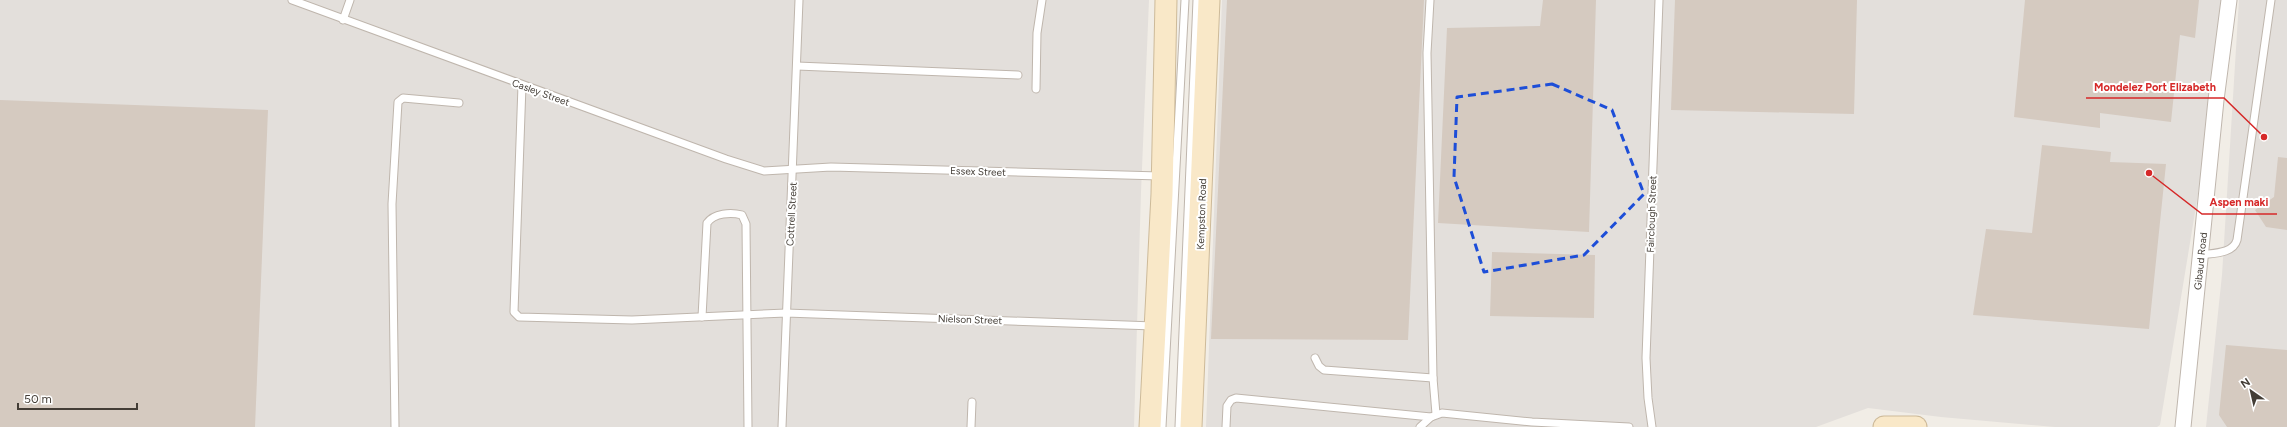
<svg xmlns="http://www.w3.org/2000/svg" width="2287" height="427" font-family="Figtree,sans-serif">
  <rect width="100%" height="100%" fill="#f1ede6"/>
  <g fill="#e3dfdb">
    <path d="M0 0H1149L1141 192 1134 427H0Z"/>
    <path d="M1222 0H2226V24L2160 425 2157 427H2055L1941 417 1868 408 1816 427H1206Z"/>
    <path d="M2239 0H2287V427H2206L2222 275Z"/>
  </g>
  <g fill="#d5cac0">
    <path d="M1227 0H1424L1408 340 1211 339Z"/>
    <path d="M1543 0H1596L1589 232 1438 223 1447 28 1540 26Z"/>
    <path d="M1675 0H1857L1854 114 1671 110Z"/>
    <path d="M2025 0H2199L2195 38 2180 35 2171 122 2100 113V128L2014 117Z"/>
    <path d="M0 100 268 110 255 427H0Z"/>
    <path d="M2042 145 2111 152 2110 162 2166 164 2149 329 1973 315 1986 229 2032 233Z"/>
    <path d="M2278 157 2287 158V230L2266 227 2255 210 2274 197Z"/>
    <path d="M1492 252 1595 255 1594 318 1490 316Z"/>
    <path d="M2226 345 2287 350V427H2227L2219 415Z"/>
  </g>
  <g fill="none" stroke-linecap="round" stroke-linejoin="round">
    <g stroke="#bfb6ad" stroke-width="9">
      <g id="lane">
        <path d="M292 0 726 159 764 171 831 167 1160 176"/>
        <path d="M1430 0 1427 53 1433 378 1436 414"/>
        <path d="M343 20 350 0"/>
        <path d="M797 66 1018 75"/>
        <path d="M522 85 514 312 519 317 632 320 786 313 1154 326"/>
        <path d="M1036 89 1037 33 1042 0"/>
        <path d="M2201 255C2213 253 2233 254 2237 240L2271 0"/>
        <path d="M702 317 707 223C714 213 731 212 742 215L746 224 748 427"/>
        <path d="M1315 358 1319 366 1324 370 1433 378"/>
        <path d="M395 427 392 204 398 102 403 98 459 103"/>
        <path d="M782 427 799 0"/>
        <path d="M971 427 972 402"/>
        <path d="M1162 427 1185 0"/>
        <path d="M1179 427 1197 0"/>
        <path d="M1226 427 1227 406 1231 400 1236 398 1431 417"/>
        <path d="M1420 427 1431 417 1442 413 1532 422 1629 427"/>
        <path d="M1652 427 1648 398 1646 358 1659 0"/>
      </g>
    </g>
    <g stroke="#bfb6ad" stroke-width="17">
      <path id="street" d="M2183 427 2216 100 2229 0"/>
    </g>
    <g stroke="#cdba99" stroke-width="23">
      <g id="secondary">
        <path d="M1150 427 1162 194 1166 0"/>
        <path d="M1191 427 1209 0"/>
        <path d="M1884 427H1916"/>
      </g>
    </g>
    <use href="#lane" stroke="#fff" stroke-width="7"/>
    <use href="#street" stroke="#fff" stroke-width="15"/>
    <use href="#secondary" stroke="#f9e8c8" stroke-width="21"/>
  </g>
  <path fill="none" stroke="#1d4ed8" stroke-width="3" stroke-dasharray="8 5" stroke-linejoin="round" d="M1552 84 1612 110 1644 194 1584 255 1484 272 1454 177 1457 97Z"/>
  <g text-anchor="middle" stroke-width="4" stroke-linejoin="round" paint-order="stroke">
    <g font-size="10" fill="#433d36" stroke="#fff">
      <text transform="translate(541 92) rotate(20)" y="4">Casley Street</text>
      <text transform="translate(978 171) rotate(2)" y="4">Essex Street</text>
      <text transform="translate(791 214) rotate(-87)" y="4">Cottrell Street</text>
      <text transform="translate(1201 214) rotate(-88)" y="4">Kempston Road</text>
      <text transform="translate(1651 214) rotate(-88)" y="4">Fairclough Street</text>
      <text transform="translate(2200 261) rotate(-84)" y="4">Gibaud Road</text>
      <text transform="translate(970 319) rotate(2)" y="4">Nielson Street</text>
    </g>
  </g>
  <path fill="none" stroke="#d62828" stroke-width="1.5" d="M2264 137L2224 98H2086M2149 173L2202 214H2277"/>
  <g fill="#d62828" stroke="#fff" stroke-width="1.5">
    <circle cx="2264" cy="137" r="4"/>
    <circle cx="2149" cy="173" r="4"/>
  </g>
  <g font-size="11" text-anchor="middle" font-weight="bold" fill="#d62828" stroke="#fff" stroke-width="4" stroke-linejoin="round" paint-order="stroke">
    <text x="2155" y="91">Mondelez Port Elizabeth</text>
    <text x="2239" y="206">Aspen maki</text>
  </g>
  <g transform="translate(2251 391) rotate(326)" stroke="#ffffff" stroke-width="3" paint-order="stroke">
  <path d="M0-3L7 15L0 10L-7 15Z" fill="#433d36"/>
  <text y="-6" font-size="11" font-weight="bold" text-anchor="middle" fill="#433d36">N</text>
  </g>
  <path d="M18 403v6h119v-6" fill="none" stroke="#433d36" stroke-width="2"/>
  <text x="24" y="403" font-size="12" fill="#433d36" stroke="#ffffff" stroke-width="3" paint-order="stroke">50 m</text>
</svg>
